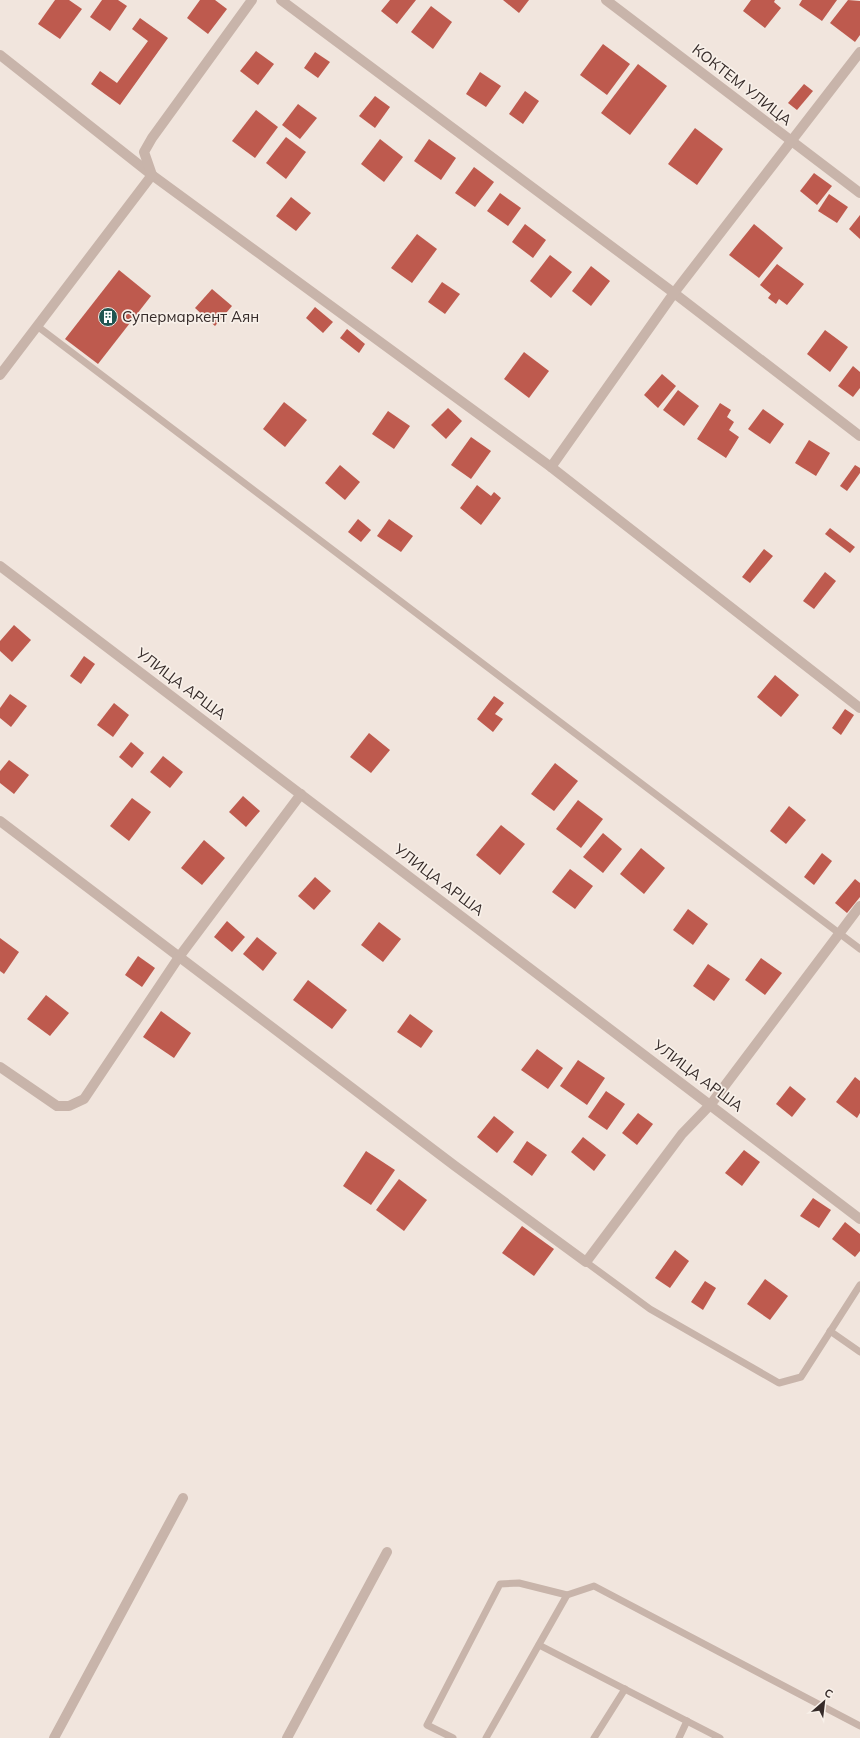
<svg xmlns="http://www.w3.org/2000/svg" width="860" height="1738" font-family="Mulish,sans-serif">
  <rect width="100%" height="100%" fill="#f1e5dd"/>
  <g fill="#be5a4e">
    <path d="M55 0H69L82 9 60 39 38 24Z"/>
    <path d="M102 0H118L127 6 110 31 90 17Z"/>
    <path d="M200 0H215L227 9 208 34 187 18Z"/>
    <path d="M390 0H416L397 24 381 11Z"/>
    <path d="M503 0H529L519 13Z"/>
    <path d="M751 0H775L774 2 781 8 765 28 743 11Z"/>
    <path d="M802 0H837L822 21 799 5Z"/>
    <path d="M848 0 860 1V35L855 42 830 23Z"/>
    <path d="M431 6 452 22 433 49 411 32Z"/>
    <path d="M140 18 168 38 120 105 91 84 100 71 117 83 148 41 132 29Z"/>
    <path d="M603 44 630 64 607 95 580 75Z"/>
    <path d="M256 51 274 64 258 85 240 71Z"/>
    <path d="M315 52 330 62 318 78 304 68Z"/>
    <path d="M638 64 667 86 630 135 601 113Z"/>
    <path d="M480 72 501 86 486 107 466 94Z"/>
    <path d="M804 84 813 91 797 110 788 103Z"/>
    <path d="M525 91 539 101 523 124 509 114Z"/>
    <path d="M375 96 390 107 375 128 359 116Z"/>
    <path d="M298 104 317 118 300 139 282 125Z"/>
    <path d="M256 110 278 127 255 158 232 141Z"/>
    <path d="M695 128 723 149 697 185 668 164Z"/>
    <path d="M286 137 306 152 286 179 266 163Z"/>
    <path d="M380 139 403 157 384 182 361 164Z"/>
    <path d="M429 139 456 158 441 180 414 161Z"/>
    <path d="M474 167 494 182 475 207 455 193Z"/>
    <path d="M814 173 832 186 817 205 800 191Z"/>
    <path d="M500 193 521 208 508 226 487 211Z"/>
    <path d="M829 194 848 207 837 223 818 211Z"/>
    <path d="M291 197 311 213 296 231 276 216Z"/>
    <path d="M860 215V239L849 229Z"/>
    <path d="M525 224 546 240 533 258 512 242Z"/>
    <path d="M754 224 783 248 759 278 729 255Z"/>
    <path d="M417 234 437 249 412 283 391 268Z"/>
    <path d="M550 255 572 272 551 298 530 281Z"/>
    <path d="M777 264 804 284 787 305 779 299 776 304 768 298 771 294 760 285Z"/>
    <path d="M591 266 610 281 591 306 572 291Z"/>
    <path d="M119 270 151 296 98 364 65 339Z"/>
    <path d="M442 282 460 294 445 314 428 302Z"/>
    <path d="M212 289 232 306 215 326 195 308Z"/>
    <path d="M315 307 333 322 323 333 306 318Z"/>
    <path d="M347 329 365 344 359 353 340 338Z"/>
    <path d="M825 330 848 347 830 372 807 354Z"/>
    <path d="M524 352 549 371 529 398 504 379Z"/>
    <path d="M853 366 860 372V388L853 397 838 386Z"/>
    <path d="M662 374 676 386 658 408 644 395Z"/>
    <path d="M678 390 699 406 684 426 663 410Z"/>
    <path d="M284 402 307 420 285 447 263 429Z"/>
    <path d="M720 403 731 410 727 417 734 422 729 430 739 437 726 458 697 439Z"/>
    <path d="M448 408 462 421 446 439 431 425Z"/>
    <path d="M763 409 784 424 770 444 748 429Z"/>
    <path d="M388 411 410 426 394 449 372 434Z"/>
    <path d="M471 437 491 451 471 479 451 465Z"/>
    <path d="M809 440 830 453 816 476 795 463Z"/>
    <path d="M340 465 360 482 345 500 325 483Z"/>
    <path d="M855 465 860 468V473L847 491 840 486Z"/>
    <path d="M477 485 491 496 494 492 501 498 481 525 460 508Z"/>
    <path d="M358 519 371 530 361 542 348 532Z"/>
    <path d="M389 519 413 536 401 552 377 536Z"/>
    <path d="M830 528 855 547 850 553 825 534Z"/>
    <path d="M764 549 773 556 750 583 742 577Z"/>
    <path d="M825 572 836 581 814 609 803 601Z"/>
    <path d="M14 625 31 640 12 662 0 651V641Z"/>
    <path d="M84 656 95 664 81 684 70 676Z"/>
    <path d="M775 675 799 695 781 717 757 697Z"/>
    <path d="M10 694 27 706 11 727 0 718V708Z"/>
    <path d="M494 696 504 703 495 714 503 719 493 732 477 719Z"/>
    <path d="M114 703 129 715 113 737 97 725Z"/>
    <path d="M845 709 854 715 841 735 832 728Z"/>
    <path d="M369 733 390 750 371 773 350 757Z"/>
    <path d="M131 742 144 753 132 768 119 757Z"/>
    <path d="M163 756 183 772 170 788 150 772Z"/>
    <path d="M9 760 29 775 14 794 0 783V771Z"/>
    <path d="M555 763 578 781 554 811 531 794Z"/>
    <path d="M243 796 260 811 246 827 229 812Z"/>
    <path d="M132 798 151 812 129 841 110 826Z"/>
    <path d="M578 800 603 819 581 848 556 829Z"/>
    <path d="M789 806 806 820 786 844 770 831Z"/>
    <path d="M501 825 525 844 500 875 476 855Z"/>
    <path d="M603 833 622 849 603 873 583 857Z"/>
    <path d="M204 840 225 858 202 885 181 868Z"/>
    <path d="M641 848 665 868 644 894 620 874Z"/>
    <path d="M822 853 832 861 814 885 804 877Z"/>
    <path d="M570 869 593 886 575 909 552 892Z"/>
    <path d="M315 877 331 891 314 910 298 896Z"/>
    <path d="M855 879 860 883V897L847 913 835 903Z"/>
    <path d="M688 909 708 924 693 945 673 930Z"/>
    <path d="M227 921 245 937 232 952 214 937Z"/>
    <path d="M379 922 401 939 383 962 361 945Z"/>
    <path d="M257 937 277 953 263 971 243 954Z"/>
    <path d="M0 938 19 952 4 974 0 971Z"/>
    <path d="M138 956 155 968 142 987 125 975Z"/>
    <path d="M761 958 782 973 765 995 745 980Z"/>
    <path d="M708 964 730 979 714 1001 693 986Z"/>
    <path d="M308 980 347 1010 332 1029 293 1000Z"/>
    <path d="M46 995 69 1013 50 1036 27 1019Z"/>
    <path d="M161 1011 191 1033 174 1058 143 1037Z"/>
    <path d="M410 1014 433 1031 421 1048 397 1032Z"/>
    <path d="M537 1049 563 1068 548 1089 521 1070Z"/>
    <path d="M578 1060 605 1078 587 1105 560 1086Z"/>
    <path d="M855 1077 860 1081V1113L857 1118 836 1102Z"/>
    <path d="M790 1086 806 1099 792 1117 776 1104Z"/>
    <path d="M606 1091 625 1104 607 1130 588 1117Z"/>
    <path d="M638 1113 653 1124 637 1145 622 1133Z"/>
    <path d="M494 1116 514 1132 497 1153 477 1137Z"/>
    <path d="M583 1137 606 1155 594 1171 571 1152Z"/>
    <path d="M527 1141 547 1155 532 1176 513 1162Z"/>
    <path d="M744 1150 760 1162 742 1186 725 1173Z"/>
    <path d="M366 1151 395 1170 371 1205 343 1186Z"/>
    <path d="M399 1179 427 1200 404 1231 376 1210Z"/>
    <path d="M813 1198 831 1210 819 1228 800 1216Z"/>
    <path d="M845 1222 860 1234V1251L855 1257 832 1239Z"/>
    <path d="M522 1226 554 1249 534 1276 502 1253Z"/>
    <path d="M675 1250 689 1261 670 1288 655 1278Z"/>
    <path d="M765 1279 788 1296 770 1320 747 1304Z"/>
    <path d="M705 1281 716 1288 703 1310 691 1302Z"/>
  </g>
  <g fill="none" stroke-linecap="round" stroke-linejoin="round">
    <g stroke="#c8b4aa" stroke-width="7">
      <path d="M37 326 860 949"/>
      <path d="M586 1262 650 1309 779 1383 801 1377 860 1285"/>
      <path d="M830 1331 860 1352"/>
      <path d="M539 1645 720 1738"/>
      <path d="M453 1738 427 1725 500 1584 519 1583 567 1595"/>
      <path d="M486 1738 567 1595 594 1586 860 1726"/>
      <path d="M594 1738 625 1689"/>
      <path d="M679 1738 687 1721"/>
    </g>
    <g stroke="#c8b4aa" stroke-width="10">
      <path d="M281 0 674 293 860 436"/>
      <path d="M606 0 860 193"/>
      <path d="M0 55 152 175 551 467 860 708"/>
      <path d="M0 375 152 175 144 152 152 138 252 0"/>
      <path d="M551 467 674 293 860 52"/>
      <path d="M0 566 860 1219"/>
      <path d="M0 821 455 1166 586 1262 682 1134 711 1104 860 906"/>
      <path d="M0 1067 57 1106H69L84 1099 179 957 301 794"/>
      <path d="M54 1738 183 1498"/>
      <path d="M287 1738 387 1552"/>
    </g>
  </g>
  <defs>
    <g id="building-disc" transform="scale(1)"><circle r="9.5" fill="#215551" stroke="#f8f0e9"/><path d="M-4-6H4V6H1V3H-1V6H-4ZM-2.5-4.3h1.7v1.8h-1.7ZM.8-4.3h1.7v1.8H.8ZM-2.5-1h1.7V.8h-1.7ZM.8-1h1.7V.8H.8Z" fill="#fff"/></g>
  </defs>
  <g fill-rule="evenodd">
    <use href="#building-disc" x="108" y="317"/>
  </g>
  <g text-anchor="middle" stroke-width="3.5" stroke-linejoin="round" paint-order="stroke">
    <g font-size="15" fill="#362b29" stroke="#f8f0e9">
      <text transform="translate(742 85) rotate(38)" y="5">КОКТЕМ УЛИЦА</text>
      <text transform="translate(181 684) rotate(37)" y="5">УЛИЦА АРША</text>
      <text transform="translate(439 880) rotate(37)" y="5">УЛИЦА АРША</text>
      <text transform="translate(698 1076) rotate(37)" y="5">УЛИЦА АРША</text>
    </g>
    <g font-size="15" fill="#362b29" stroke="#f8f0e9" text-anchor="start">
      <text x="122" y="322">Супермаркент Аян</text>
    </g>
  </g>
  <g transform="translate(824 1702) rotate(28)" stroke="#f8f0e9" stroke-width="3" paint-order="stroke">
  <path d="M0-3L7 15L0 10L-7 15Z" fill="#362b29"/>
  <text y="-6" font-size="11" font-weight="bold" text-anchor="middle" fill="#362b29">С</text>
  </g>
</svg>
